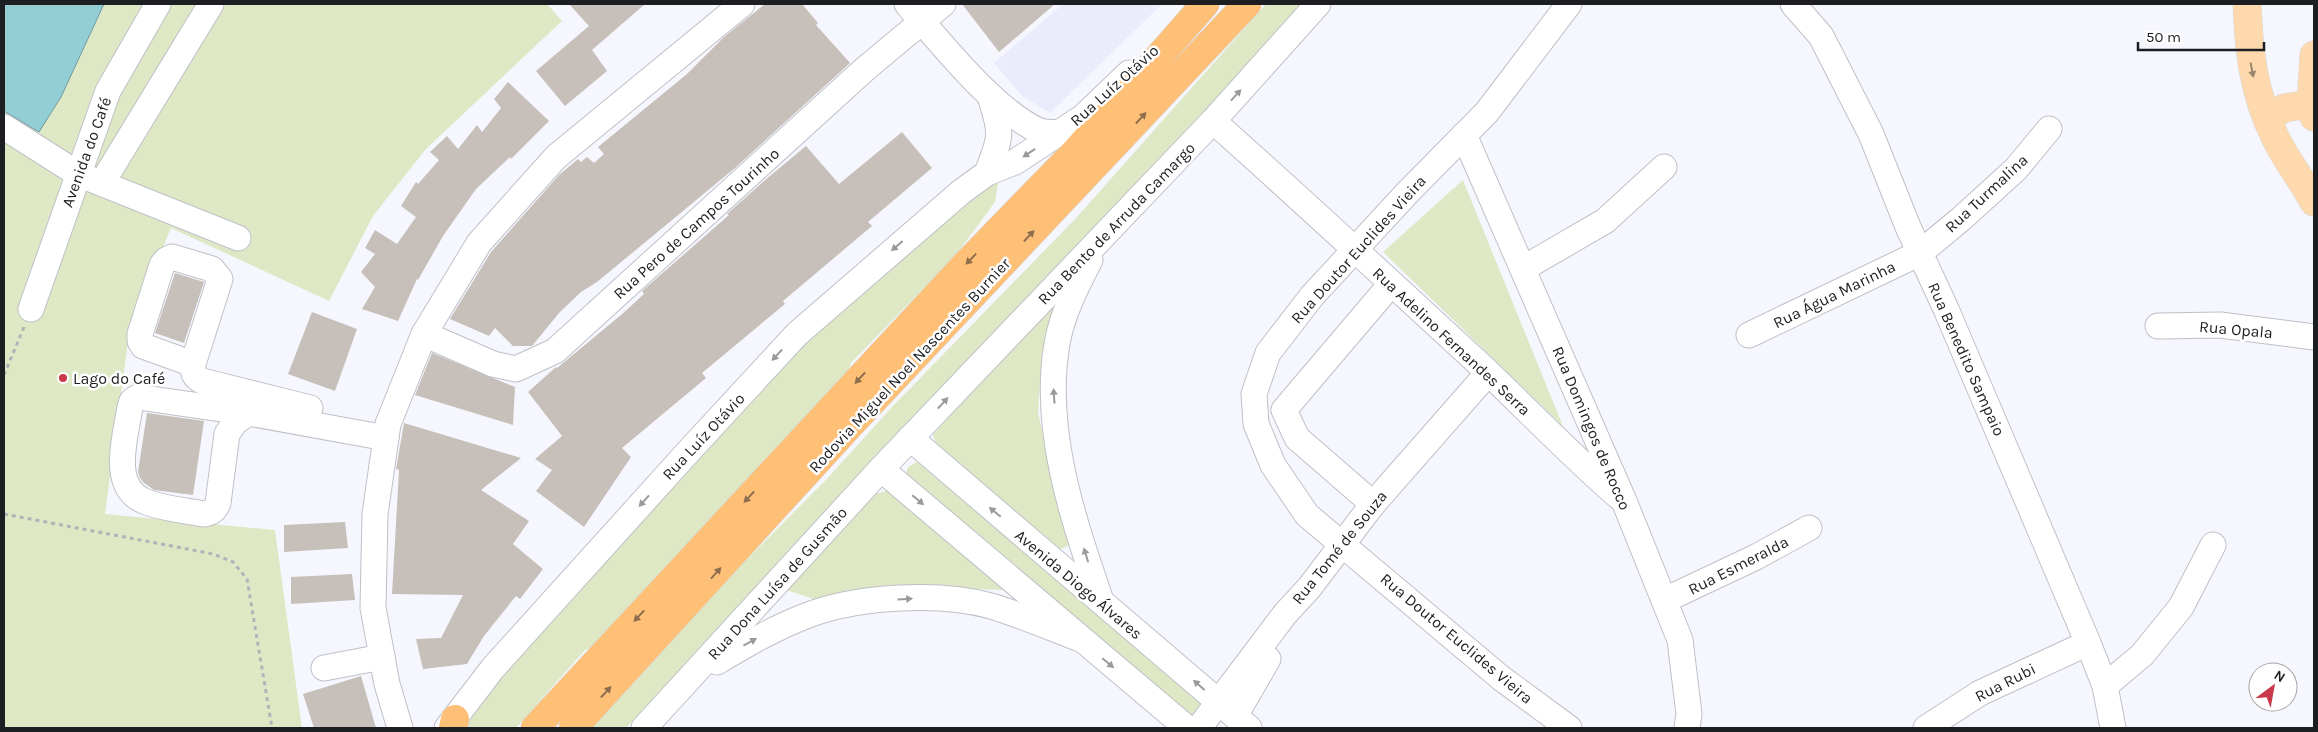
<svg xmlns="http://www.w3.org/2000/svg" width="2318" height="732" font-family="Karla,sans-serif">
  <rect width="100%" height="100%" fill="#f6f7fe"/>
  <path fill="#eaecfb" d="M1063 4H1162L1050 113 1022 96 994 63Z"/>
  <g fill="#dfe8c5">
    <path d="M4 4H547L562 21 426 149 373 216 329 301 171 228 130 327 105 514 275 530 302 728H4Z"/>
    <path d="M1266 4H1306L748 605 626 728H587L712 594 824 482 892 407 1077 217Z"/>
    <path d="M1463 180 1562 424V425L1383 252Z"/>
    <path d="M986 183H998L995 202 956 255 851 363 847 378 604 643 585 650 516 728H462L512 658 798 347Z"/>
    <path d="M1076 269 1055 316 1042 356 1038 412 1051 471 1068 528V546L1061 549 1048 546 942 460 933 435Z"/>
    <path d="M917 462 1202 698 1197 712 1189 721 904 478 908 467Z"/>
    <path d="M894 489 1014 590 881 588 814 599 786 590 875 494Z"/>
  </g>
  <path fill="#94ced5" stroke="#70999f" d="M4 4H104L61 97 39 132 4 111Z"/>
  <g fill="#c7bfba">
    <path d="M569 4H645L592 50 607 71 565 106 536 71 589 26Z"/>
    <path d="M765 4H802L818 23 816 25 850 63 735 168 597 282 581 292 559 313 532 346H513L495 328 489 336 450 319 491 252 559 175 578 159 581 162 587 157 594 163 604 154 598 147 687 74 724 37Z"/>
    <path d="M962 4H1055L999 52Z"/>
    <path d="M508 82 549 121 511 159 510 157 476 189 443 236 418 280 417 279 398 321 362 309 375 287 361 272 375 254 365 248 375 230 397 244 416 217 401 206 416 182 418 184 439 160 430 152 447 136 458 149 477 125 482 132 501 108 494 99Z"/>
    <path d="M902 132 932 168 868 222 872 226 783 301 785 304 702 373 706 378 622 448 631 457 584 527 536 491 552 470 535 459 562 436 528 392 556 367 557 368 621 315 644 294 642 291 729 215 727 214 765 180 806 146 839 184Z"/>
    <path d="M175 273 204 282 184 343 155 333Z"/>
    <path d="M312 312 357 329 335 391 288 374Z"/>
    <path d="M432 353 515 387 513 425 415 395Z"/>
    <path d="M147 413 204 421 193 495 154 490 144 483 140 478 138 472Z"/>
    <path d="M404 423 521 458 481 490 529 521 513 544 543 569 520 599 516 596 484 636 467 664 423 669 416 639 441 638 463 595 392 594 399 470 396 469Z"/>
    <path d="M345 522 348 548 284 552V525Z"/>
    <path d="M352 574 355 600 291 604V577Z"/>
    <path d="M361 676 376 728H314L303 694Z"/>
  </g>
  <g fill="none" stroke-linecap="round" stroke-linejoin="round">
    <g stroke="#bfc0c8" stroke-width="27">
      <g id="minor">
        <path d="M907 4C940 42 992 108 1037 130 1043 133 1052 132 1060 133"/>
        <path d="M1569 4 1487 112 1408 192 1312 296 1268 353 1254 394 1256 424 1273 465 1307 515 1501 678 1569 728"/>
        <path d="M1793 4 1821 36 1871 134 1908 227 1946 309 2088 643 2105 686 2113 728"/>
        <path d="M1213 121C1302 200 1389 281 1476 361 1524 406 1569 454 1619 497"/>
        <path d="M4 127 78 174 238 238"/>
        <path d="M1464 135 1624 501 1680 640 1689 714 1687 728"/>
        <path d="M987 173C1002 136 1002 133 990 96"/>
        <path d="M102 183 211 4"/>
        <path d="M1090 260C1076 287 1062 314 1057 344 1042 431 1074 521 1101 601"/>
        <path d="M1524 268 1605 221 1664 167"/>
        <path d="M31 309 108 91 158 4"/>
        <path d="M2158 326 2220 325 2314 337"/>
        <path d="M424 334 493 364 516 369 555 351 865 69 943 4"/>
        <path d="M1749 335 1920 253 1961 219 2016 169 2049 129"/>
        <path d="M193 364 220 279 212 269 172 257 166 260 162 265 140 334V341L143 346 193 364C193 373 194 377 202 381L310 408"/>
        <path d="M249 413 235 422 227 434 218 503C215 511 211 513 204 514 185 510 162 509 144 501 109 486 126 435 130 407L132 401 138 397 249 413 386 438"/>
        <path d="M910 438 1249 728"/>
        <path d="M881 469 1187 728"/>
        <path d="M1373 504 1297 438 1284 410 1391 284"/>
        <path d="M1665 600 1756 557 1809 528"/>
        <path d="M717 662C747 644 778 626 811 614 861 596 940 592 991 606 1021 615 1051 628 1080 639"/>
        <path d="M324 668 382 657"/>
        <path d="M2105 686 2142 655 2181 607 2213 545"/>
        <path d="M1235 716 1268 659"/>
        <path d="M400 728 387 684 373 608 375 514 388 424 424 334 479 243 556 157 742 4"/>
        <path d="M447 728 493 668 688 452 797 334 961 192 987 173 1015 162 1083 117 1129 73"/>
        <path d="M644 728 881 469 1213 121 1318 4"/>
        <path d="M1199 728 1285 614 1309 588 1373 504 1488 373"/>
        <path d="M1926 728 1980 693 2088 643"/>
      </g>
    </g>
    <g stroke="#d6d6d7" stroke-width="29">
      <g id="major">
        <path d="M2247 4C2249 52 2253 92 2275 137 2286 160 2302 180 2314 202"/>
        <path d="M2314 55 2311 104 2314 117"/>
        <path d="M2268 119 2284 108 2311 104"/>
      </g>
    </g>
    <g stroke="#d6d6d7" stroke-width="29">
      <g id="highway">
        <path d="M453 728 455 719"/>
        <path d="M535 728 965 265 1077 150 1205 4"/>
        <path d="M573 728 851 424 1247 4"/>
      </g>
    </g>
    <g stroke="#b2b3b8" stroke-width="3" stroke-dasharray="4 4" stroke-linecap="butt">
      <path d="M4 375 24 327"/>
      <path d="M4 514 213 554 233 562 247 579 272 728"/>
    </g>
    <use href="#minor" stroke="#fff" stroke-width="25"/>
    <use href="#major" stroke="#fed9ad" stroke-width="28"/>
    <use href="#highway" stroke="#febf77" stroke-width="28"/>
  </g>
  <defs><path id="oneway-solid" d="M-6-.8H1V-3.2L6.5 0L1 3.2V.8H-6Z" transform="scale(1.25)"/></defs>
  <use fill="#99856e" href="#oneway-solid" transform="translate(2252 70) rotate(79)"/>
  <g fill="#999a9b">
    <use href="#oneway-solid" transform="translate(1236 95) rotate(-48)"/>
    <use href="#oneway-solid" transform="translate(1029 153) rotate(146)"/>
    <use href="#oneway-solid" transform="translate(897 246) rotate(139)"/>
    <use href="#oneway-solid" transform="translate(777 355) rotate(133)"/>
    <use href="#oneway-solid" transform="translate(1054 396) rotate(-94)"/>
    <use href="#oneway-solid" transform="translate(943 403) rotate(-47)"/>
    <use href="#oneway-solid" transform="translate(918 500) rotate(40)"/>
    <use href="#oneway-solid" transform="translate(644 501) rotate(132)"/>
    <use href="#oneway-solid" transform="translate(995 512) rotate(-140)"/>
    <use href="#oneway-solid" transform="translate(1086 555) rotate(-107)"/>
    <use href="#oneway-solid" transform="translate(905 599) rotate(-4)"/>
    <use href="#oneway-solid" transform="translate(750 642) rotate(-29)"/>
    <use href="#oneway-solid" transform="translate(1108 663) rotate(40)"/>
    <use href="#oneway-solid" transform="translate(1199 685) rotate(-139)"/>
  </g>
  <g fill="#8e6e4c">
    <use href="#oneway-solid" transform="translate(1141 118) rotate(-47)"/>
    <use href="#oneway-solid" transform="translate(1029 236) rotate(-47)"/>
    <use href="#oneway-solid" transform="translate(971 259) rotate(134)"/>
    <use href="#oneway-solid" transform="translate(860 378) rotate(133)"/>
    <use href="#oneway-solid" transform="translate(749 497) rotate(133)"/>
    <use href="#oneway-solid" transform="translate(716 573) rotate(-48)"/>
    <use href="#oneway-solid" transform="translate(639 616) rotate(133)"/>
    <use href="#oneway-solid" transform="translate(606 692) rotate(-47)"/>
  </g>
  <circle fill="#c93949" stroke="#fff" stroke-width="2" cx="63" cy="378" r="5"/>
  <g text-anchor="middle" stroke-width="5" stroke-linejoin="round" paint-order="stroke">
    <g font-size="16" fill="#1d1e21" stroke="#fff">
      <text transform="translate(1114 85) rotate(-42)" y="6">Rua Luíz Otávio</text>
      <text transform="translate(86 152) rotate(-70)" y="6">Avenida do Café</text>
      <text transform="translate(1986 193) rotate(-43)" y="6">Rua Turmalina</text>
      <text transform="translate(696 223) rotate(-42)" y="6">Rua Pero de Campos Tourinho</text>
      <text transform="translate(1116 223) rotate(-46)" y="6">Rua Bento de Arruda Camargo</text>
      <text transform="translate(1358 249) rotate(-48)" y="6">Rua Doutor Euclides Vieira</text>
      <text transform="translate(1834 294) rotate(-26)" y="6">Rua Água Marinha</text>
      <text transform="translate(2236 329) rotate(5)" y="6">Rua Opala</text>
      <text transform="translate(1452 341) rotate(43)" y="6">Rua Adelino Fernandes Serra</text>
      <text transform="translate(1967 359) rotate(66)" y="6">Rua Benedito Sampaio</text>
      <text transform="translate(909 365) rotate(-47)" y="6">Rodovia Miguel Noel Nascentes Burnier</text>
      <text transform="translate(1592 428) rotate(67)" y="6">Rua Domingos de Rocco</text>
      <text transform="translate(703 436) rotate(-47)" y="6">Rua Luíz Otávio</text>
      <text transform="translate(1339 547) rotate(-51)" y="6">Rua Tomé de Souza</text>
      <text transform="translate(1738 565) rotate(-27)" y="6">Rua Esmeralda</text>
      <text transform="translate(777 583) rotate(-48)" y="6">Rua Dona Luísa de Gusmão</text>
      <text transform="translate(1079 584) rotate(40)" y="6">Avenida Diogo Álvares</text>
      <text transform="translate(1457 638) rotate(40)" y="6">Rua Doutor Euclides Vieira</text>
      <text transform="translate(2005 682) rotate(-27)" y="6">Rua Rubi</text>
    </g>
    <g font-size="16" fill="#1d1e21" stroke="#fff" text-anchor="start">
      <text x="73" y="384">Lago do Café</text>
    </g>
  </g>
  <rect width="2318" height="732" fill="none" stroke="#1d1e21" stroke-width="10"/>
  <g transform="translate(2273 687) rotate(32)"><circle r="24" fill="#ffffff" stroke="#a5a5a6"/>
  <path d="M0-4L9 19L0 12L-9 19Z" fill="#c93949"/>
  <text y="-8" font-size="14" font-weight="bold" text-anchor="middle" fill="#1d1e21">N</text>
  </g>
  <path d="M2138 42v8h126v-8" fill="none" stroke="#1d1e21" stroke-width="2.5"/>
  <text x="2146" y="42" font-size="15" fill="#1d1e21" stroke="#ffffff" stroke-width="4" paint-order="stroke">50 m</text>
</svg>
